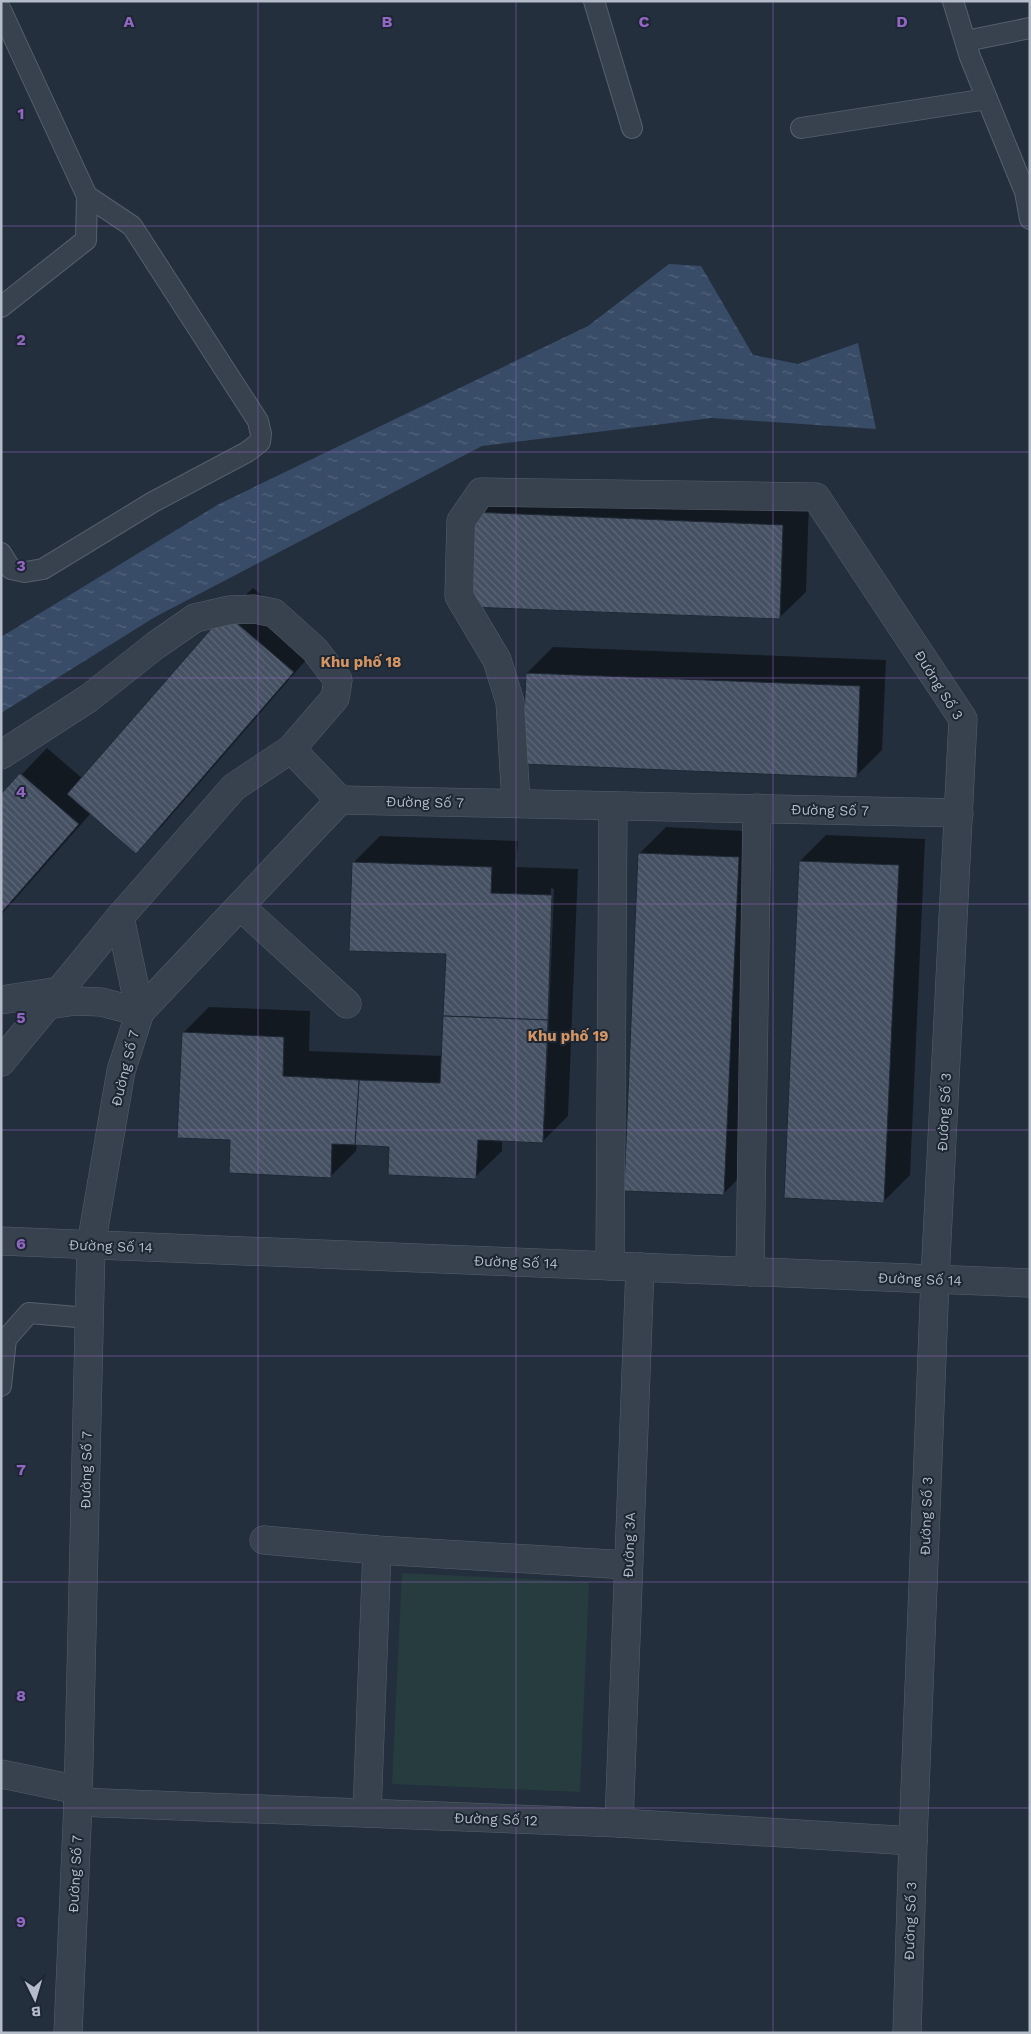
<svg xmlns="http://www.w3.org/2000/svg" width="1031" height="2034" font-family="'Work Sans',sans-serif">
  <defs>
    <pattern id="water-ripples" width="26" height="14" patternUnits="userSpaceOnUse" patternTransform="scale(1.25)"><rect width="26" height="14" fill="#394c67"/><path d="M2 4q2-2 4 0t4 0M15 11q2-2 4 0t4 0" fill="none" stroke="#53647b"/></pattern>
    <pattern id="building-back-hatch" width="6" height="6" patternUnits="userSpaceOnUse" patternTransform="scale(1.25)"><rect width="6" height="6" fill="#455162"/><path d="M-1 5l2 2M0 0l6 6M5-1l2 2" fill="none" stroke="#5d6877"/></pattern>
  </defs>
  <rect width="100%" height="100%" fill="#242f3e"/>
  <path fill="#263c3f" d="M402 1573 589 1582 580 1792 392 1784Z"/>
  <path fill="url(#water-ripples)" d="M669 264 701 266 753 355 798 364 858 343 876 429 712 418 482 446 155 617 1 713V637L219 504 588 326Z"/>
  <g fill="#0007" fill-rule="evenodd">
    <path d="M500 486 809 499 806 592 779 618 473 512Z"/>
    <path d="M253 588 319 645 162 826 136 852 91 813 1 915V796L47 748 83 779 226 614Z"/>
    <path d="M553 647 886 660 882 750 856 776 527 673Z"/>
    <path d="M666 827 764 832 750 1167 723 1194 639 854Z"/>
    <path d="M826 835 925 839 910 1175 884 1201 800 861Z"/>
    <path d="M380 836 518 841 516 867 578 869 568 1116 542 1142 502 1140V1151L475 1177 390 1146 357 1144 356 1151 330 1177 232 1138 183 1033 209 1007 310 1011 309 1051 443 1056 447 953 354 862ZM551 888 554 889 545 1116H542Z"/>
  </g>
  <g fill="url(#building-back-hatch)" stroke="#1f2835">
    <path d="M472 512 783 525 780 619 469 607Z"/>
    <path d="M225 613 294 672 136 854 67 794Z"/>
    <path d="M526 673 860 686 857 778 522 764Z"/>
    <path d="M20 773 79 824 1 913V794Z"/>
    <path d="M638 853 739 857 724 1195 624 1191Z"/>
    <path d="M799 861 899 865 884 1203 784 1198Z"/>
    <path d="M352 862 492 867 491 893 552 895 548 1020 443 1016 446 954 349 951Z"/>
    <path d="M443 1016 548 1020 543 1143 478 1140 476 1179 388 1175 389 1147 355 1145 359 1080 440 1083Z"/>
    <path d="M182 1032 284 1037 283 1076 359 1080 355 1145 332 1144 331 1178 229 1173 230 1140 177 1138Z"/>
  </g>
  <g fill="none" stroke-linecap="round" stroke-linejoin="round">
    <g stroke="#565f6c" stroke-width="22">
      <g id="service">
        <path d="M594 1 632 128"/>
        <path d="M953 1 970 57 1025 192 1030 219"/>
        <path d="M1 10 87 196 86 240 1 307"/>
        <path d="M966 41 1030 28"/>
        <path d="M801 128 987 99"/>
        <path d="M1 553 11 569 25 572 43 569 153 502 247 452 260 442 261 434 258 421 132 226 87 196"/>
        <path d="M1 1386 6 1339 29 1313 89 1318"/>
      </g>
    </g>
    <g stroke="#565f6c" stroke-width="29">
      <g id="minor">
        <path d="M1 755 89 698 156 645 195 618 230 610 254 609 274 613 315 650 338 680 335 698 291 749"/>
        <path d="M516 803 510 702 497 660 459 596 461 521 481 492 816 497 963 719 935 1279 913 1841 907 2033"/>
        <path d="M240 906 347 1004"/>
        <path d="M120 917 140 1012"/>
        <path d="M1 1000 60 991"/>
        <path d="M48 1005 75 1001 101 1002 140 1012"/>
        <path d="M1 1062 120 917 234 787 291 749 340 800"/>
        <path d="M1 1241 1030 1283"/>
        <path d="M610 1266 613 806"/>
        <path d="M750 1272 757 808"/>
        <path d="M264 1540 377 1550 628 1565"/>
        <path d="M1 1774 79 1790"/>
        <path d="M78 1802 619 1823 913 1841"/>
        <path d="M367 1813 377 1550"/>
        <path d="M619 1823 640 1267"/>
        <path d="M68 2033 78 1802 91 1245 121 1071 140 1012 340 800 959 813"/>
      </g>
    </g>
    <use href="#service" stroke="#38414e" stroke-width="20"/>
    <use href="#minor" stroke="#38414e" stroke-width="28"/>
  </g>
  <path fill="none" stroke="#9266c3" stroke-width="1" stroke-opacity="0.55" d="M258 1V2033M516 1V2033M773 1V2033M1 226H1030M1 452H1030M1 678H1030M1 904H1030M1 1130H1030M1 1356H1030M1 1582H1030M1 1808H1030"/>
  <g text-anchor="middle" stroke-width="4" stroke-linejoin="round" paint-order="stroke">
    <g font-size="14" fill="#b4bcc9" stroke="#1d2633">
      <text transform="translate(939 685) rotate(58)" y="5">Đường Số 3</text>
      <text transform="translate(425 802) rotate(1)" y="5">Đường Số 7</text>
      <text transform="translate(830 810) rotate(1)" y="5">Đường Số 7</text>
      <text transform="translate(125 1068) rotate(-76)" y="5">Đường Số 7</text>
      <text transform="translate(944 1112) rotate(-87)" y="5">Đường Số 3</text>
      <text transform="translate(111 1246) rotate(2)" y="5">Đường Số 14</text>
      <text transform="translate(516 1262) rotate(2)" y="5">Đường Số 14</text>
      <text transform="translate(920 1279) rotate(2)" y="5">Đường Số 14</text>
      <text transform="translate(86 1470) rotate(-89)" y="5">Đường Số 7</text>
      <text transform="translate(926 1516) rotate(-88)" y="5">Đường Số 3</text>
      <text transform="translate(629 1545) rotate(-88)" y="5">Đường 3A</text>
      <text transform="translate(496 1819) rotate(2)" y="5">Đường Số 12</text>
      <text transform="translate(75 1874) rotate(-87)" y="5">Đường Số 7</text>
      <text transform="translate(910 1921) rotate(-88)" y="5">Đường Số 3</text>
    </g>
    <g font-size="15" font-weight="bold" fill="#d59563" stroke="#1d2633">
      <text x="361" y="667">Khu phố 18</text>
      <text x="568" y="1041">Khu phố 19</text>
    </g>
  </g>
  <g font-size="16" text-anchor="middle" font-weight="bold" fill="#9266c3" stroke="#1d2633" stroke-width="4" stroke-linejoin="round" paint-order="stroke">
    <text x="129" y="27">A</text>
    <text x="387" y="27">B</text>
    <text x="644" y="27">C</text>
    <text x="902" y="27">D</text>
    <text x="21" y="119">1</text>
    <text x="21" y="345">2</text>
    <text x="21" y="571">3</text>
    <text x="21" y="797">4</text>
    <text x="21" y="1023">5</text>
    <text x="21" y="1249">6</text>
    <text x="21" y="1475">7</text>
    <text x="21" y="1701">8</text>
    <text x="21" y="1927">9</text>
  </g>
  <rect width="1031" height="2034" fill="none" stroke="#b4bcc9" stroke-width="5"/>
  <g transform="translate(35 1999) rotate(175)" stroke="#1d2633" stroke-width="4" paint-order="stroke">
  <path d="M0-4L9 19L0 12L-9 19Z" fill="#b4bcc9"/>
  <text y="-8" font-size="14" font-weight="bold" text-anchor="middle" fill="#b4bcc9">B</text>
  </g>
</svg>
